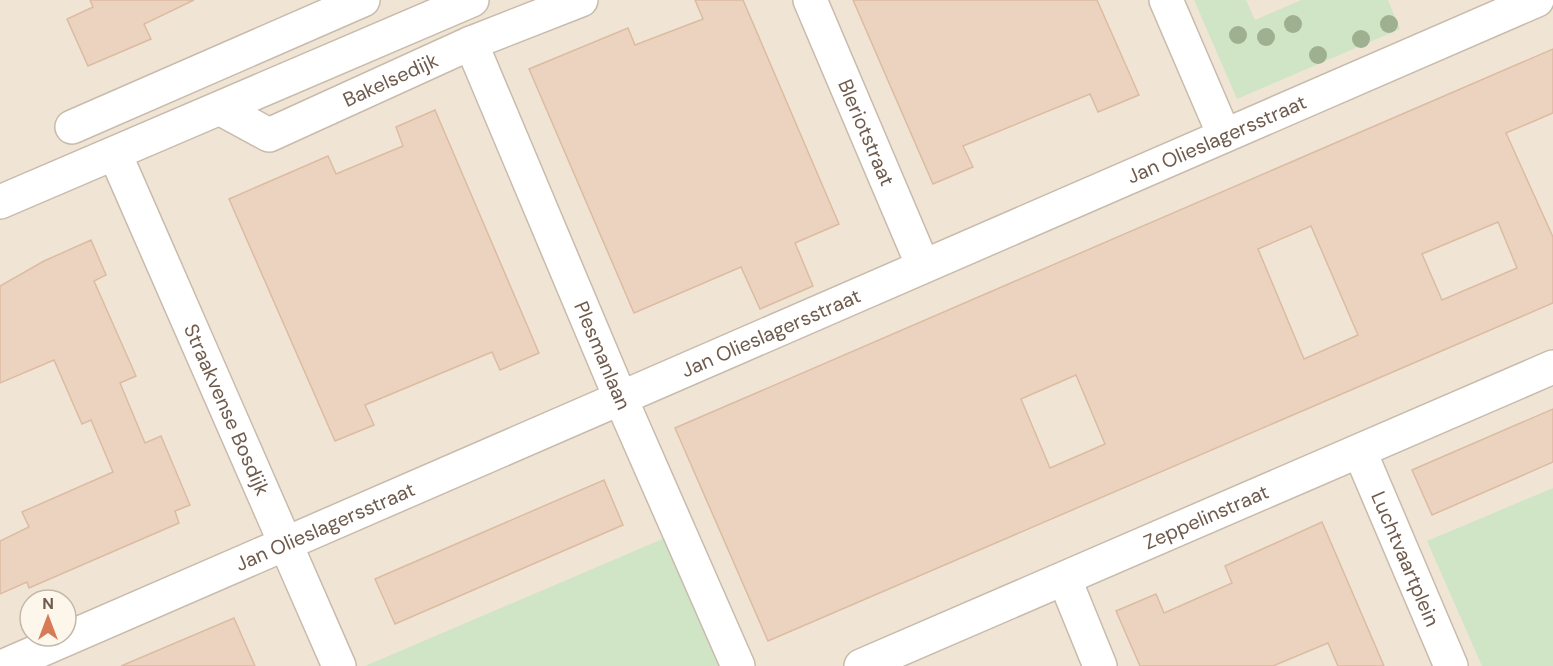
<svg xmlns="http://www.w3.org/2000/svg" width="1553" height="666" font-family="'DM Sans',sans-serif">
  <rect width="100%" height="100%" fill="#f9f2e5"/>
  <path fill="#f0e5d4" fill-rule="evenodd" d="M0 0H1553V666H0ZM30 600H66V636H30Z"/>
  <g fill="#d0e5c5">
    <path d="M1194 0H1246L1255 20 1301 0H1388L1400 29 1237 99Z"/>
    <path d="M1553 488V666H1482L1427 541Z"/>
    <path d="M667 537 722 666H365Z"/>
  </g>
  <g fill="#ecd3bf" stroke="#dcbba2" stroke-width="1.5" fill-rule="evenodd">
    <path d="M90 0H194L144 24 151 39 88 66 67 19 93 7Z"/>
    <path d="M695 0H743L839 224 795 243 813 286 760 309 741 267 634 313 529 69 628 28 635 45 703 19Z"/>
    <path d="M853 0H1097L1139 95 1098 112 1090 94 963 146 973 167 933 184Z"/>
    <path d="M1553 49V113L1506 133 1553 237V303L768 641 675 428ZM1498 222 1517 268 1442 300 1422 254ZM1311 226 1358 335 1304 359 1258 249ZM1076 375 1105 444 1050 468 1021 399Z"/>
    <path d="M435 110 539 353 500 370 492 352 365 405 374 425 335 441 229 199 328 156 336 174 403 146 396 127Z"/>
    <path d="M91 240 106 275 94 281 136 376 120 383 145 443 161 436 190 505 175 511 179 523 29 588 27 582 0 594V541L29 527 22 512 113 472 91 420 82 424 54 360 0 383V286L44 261Z"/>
    <path d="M1553 409V462L1432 515 1412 470Z"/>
    <path d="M604 480 623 525 395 624 375 579Z"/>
    <path d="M1322 522 1384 666H1338L1328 643 1273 666H1140L1116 611 1156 594 1164 613 1232 583 1225 566Z"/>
    <path d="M234 618 255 666H121Z"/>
  </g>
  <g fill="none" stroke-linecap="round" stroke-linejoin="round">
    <g stroke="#c9bbac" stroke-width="36">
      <g id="minor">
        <path id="s1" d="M810 0 923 266"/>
        <path d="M1166 0 1224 135"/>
        <path id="s2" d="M471 43 620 397 738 666"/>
        <path id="s3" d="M221 109 269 135 471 43 581 0"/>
        <path d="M72 127 363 0"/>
        <path id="s4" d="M115 154 339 666"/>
        <path id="s5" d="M1360 452 1451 666"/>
        <path d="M1065 580 1100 666"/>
        <path id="s6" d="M4 666 1537 0"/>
        <path id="s7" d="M861 666 1553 367"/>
      </g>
    </g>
    <g stroke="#c9bbac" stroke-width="36">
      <path id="tertiary" d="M0 202 472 0"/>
    </g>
    <use href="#minor" stroke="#fff" stroke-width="33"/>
    <use href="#tertiary" stroke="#fff" stroke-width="33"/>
  </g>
  <g fill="#9eb08f">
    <circle cx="1293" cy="24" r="9"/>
    <circle cx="1389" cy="24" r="9"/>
    <circle cx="1238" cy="35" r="9"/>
    <circle cx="1266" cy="37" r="9"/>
    <circle cx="1361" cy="39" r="9"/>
    <circle cx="1318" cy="55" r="9"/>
  </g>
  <g text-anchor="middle" stroke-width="5" stroke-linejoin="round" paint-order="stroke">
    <g font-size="20" fill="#6f5b4d" stroke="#fdf6ea">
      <text dy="7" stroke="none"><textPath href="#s3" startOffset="188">Bakelsedijk</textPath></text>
      <text dy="7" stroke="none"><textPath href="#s1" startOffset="144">Bleriotstraat</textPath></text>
      <text dy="7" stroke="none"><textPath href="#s6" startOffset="1322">Jan Olieslagersstraat</textPath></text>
      <text dy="7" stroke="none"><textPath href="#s6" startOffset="836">Jan Olieslagersstraat</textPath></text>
      <text dy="7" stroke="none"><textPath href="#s2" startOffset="339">Plesmanlaan</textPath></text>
      <text dy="7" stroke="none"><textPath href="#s4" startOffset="279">Straakvense Bosdijk</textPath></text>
      <text dy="7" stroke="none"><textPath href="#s7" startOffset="376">Zeppelinstraat</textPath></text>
      <text dy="7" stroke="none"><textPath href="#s6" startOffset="350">Jan Olieslagersstraat</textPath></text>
      <text dy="7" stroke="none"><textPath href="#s5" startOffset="116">Luchtvaartplein</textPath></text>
    </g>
  </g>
  <g transform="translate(48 618)"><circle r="28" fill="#fdf6ea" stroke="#c4b8ab" stroke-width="1.5"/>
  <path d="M0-4.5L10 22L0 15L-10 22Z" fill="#d67a57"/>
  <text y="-9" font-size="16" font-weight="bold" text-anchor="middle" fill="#6f5b4d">N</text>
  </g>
</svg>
